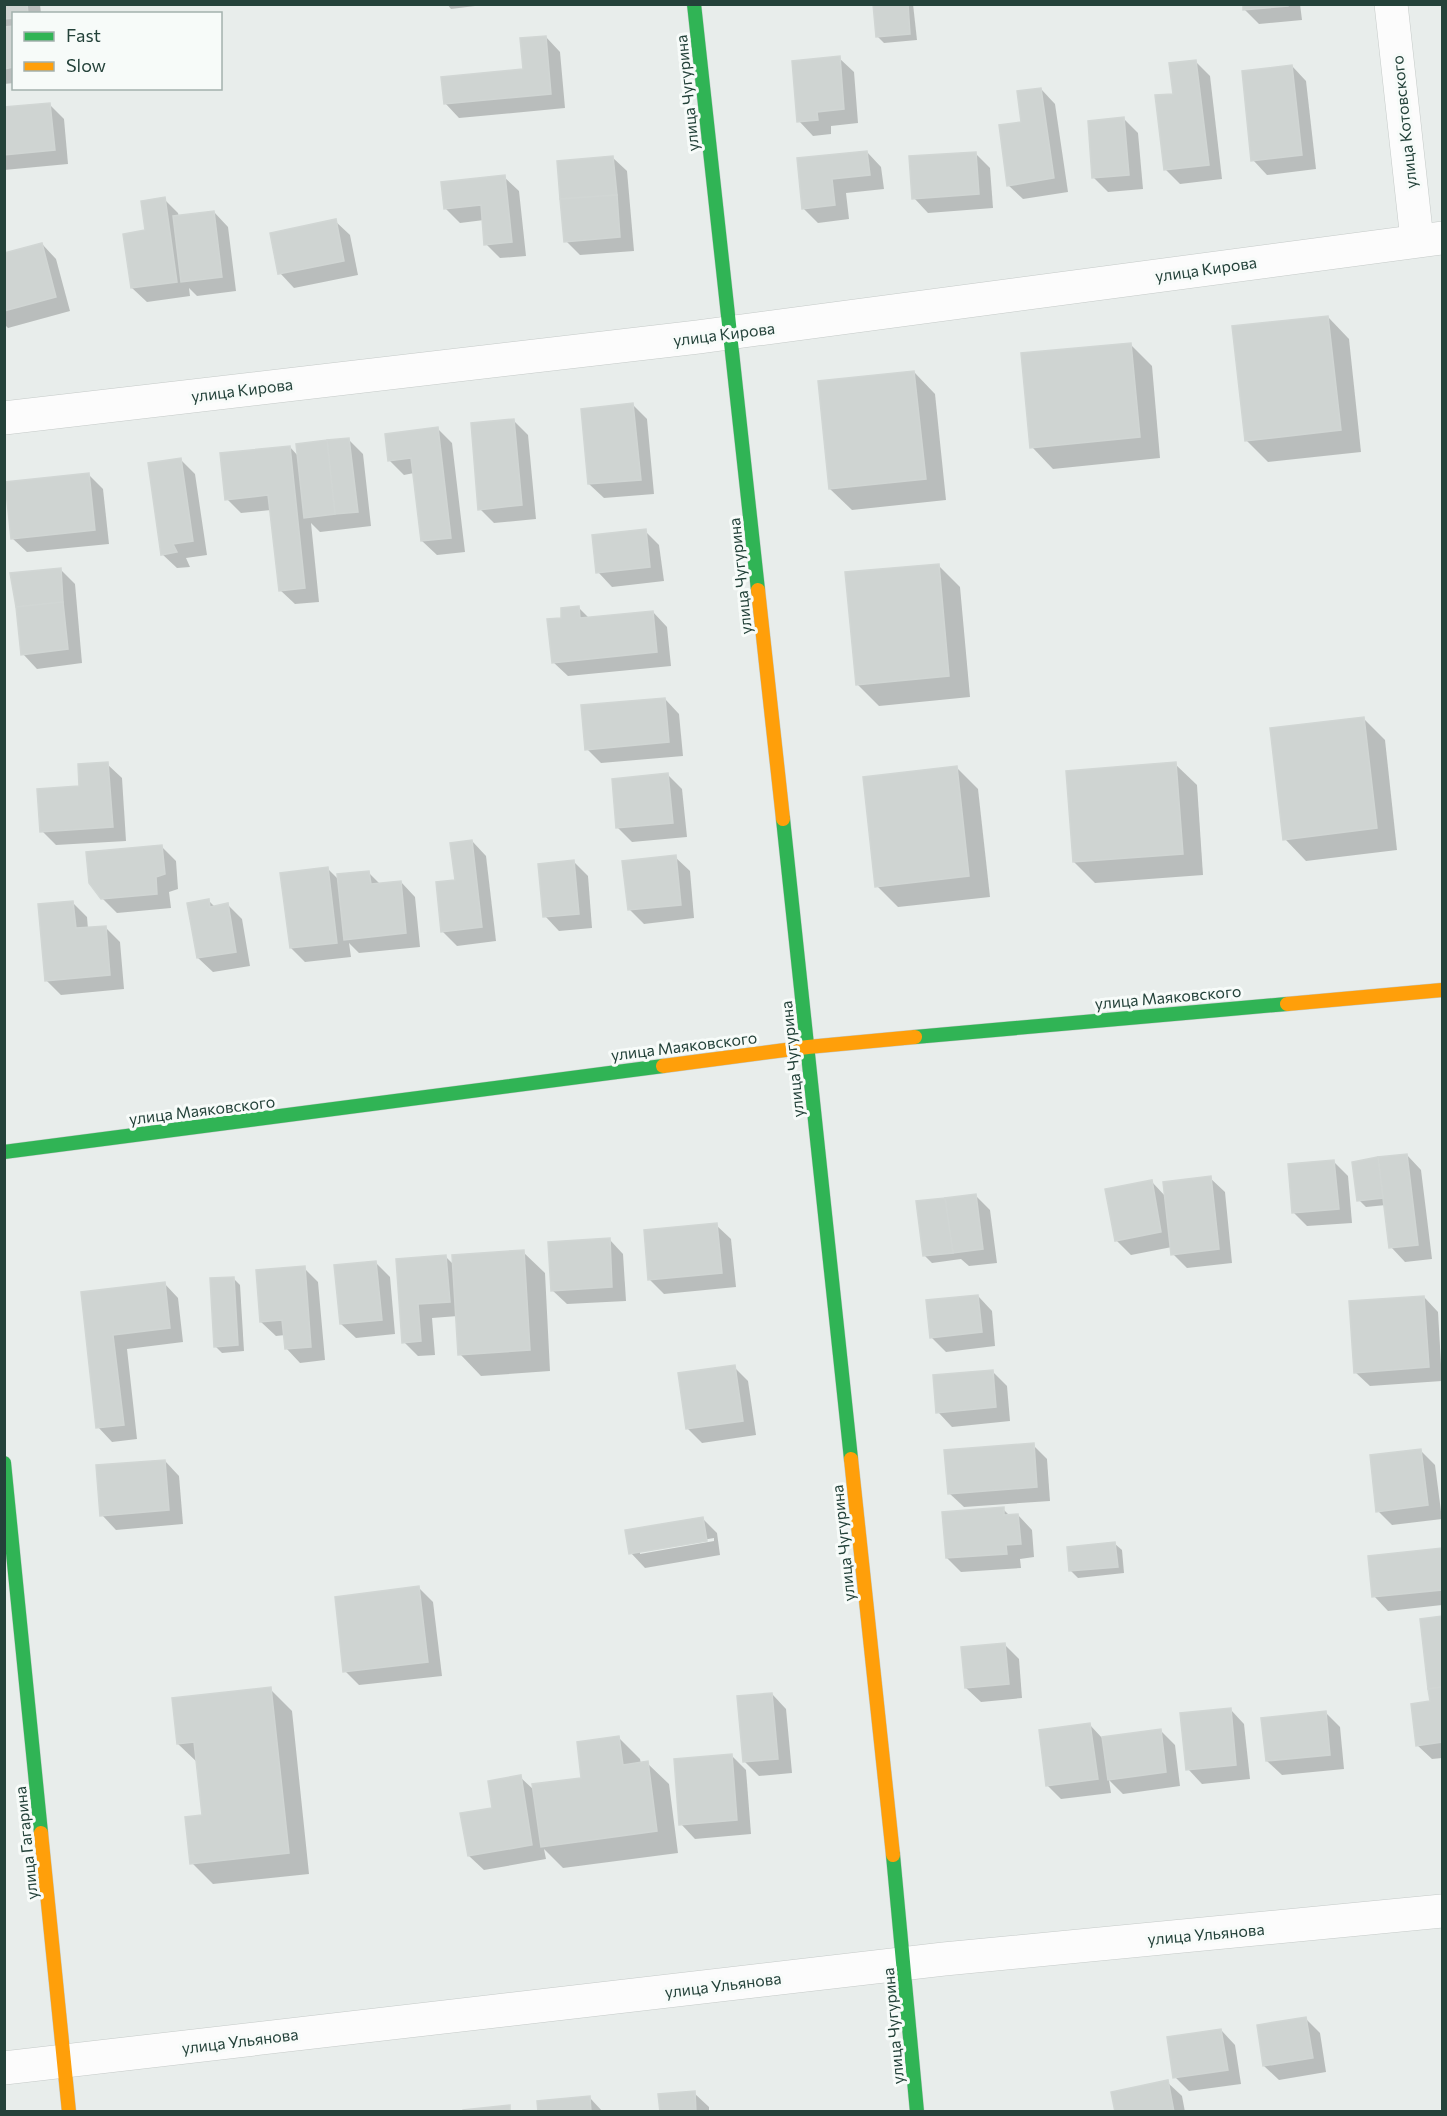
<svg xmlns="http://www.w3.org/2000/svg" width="1447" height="2116" font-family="Commissioner,sans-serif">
  <rect width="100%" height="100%" fill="#e8edeb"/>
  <g fill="#0003" fill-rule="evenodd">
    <path d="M4 4H40L41 14H14V83L4 84Z"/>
    <path d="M447 4H491L451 9Z"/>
    <path d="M875 4H913L917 40 884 43 877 36Z"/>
    <path d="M1244 4H1300L1302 20 1259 24 1245 10Z"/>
    <path d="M546 37 560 52 565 108 459 118 445 103 525 71Z"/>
    <path d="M839 58 854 72 858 123 831 126V134L813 136 799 121Z"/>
    <path d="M1195 61 1210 76 1222 179 1180 184 1166 170 1175 95Z"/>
    <path d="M1292 66 1306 81 1316 169 1267 175 1253 160Z"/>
    <path d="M1041 89 1055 104 1068 192 1023 199 1008 185 1023 123Z"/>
    <path d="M50 105 64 119 68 164 4 170V109Z"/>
    <path d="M1124 119 1138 133 1143 189 1108 192 1094 178Z"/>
    <path d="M867 152 881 167 884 189 846 193 849 219 818 223 803 208 798 159Z"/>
    <path d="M975 153 990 168 993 208 928 213 914 198Z"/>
    <path d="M612 157 627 171 634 251 580 255 566 241Z"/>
    <path d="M504 177 519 191 526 256 500 258 486 244 484 220 460 223 446 209Z"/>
    <path d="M164 199 178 213 179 217 214 212 228 227 236 291 197 296 189 288 190 296 147 302 132 288 146 232Z"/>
    <path d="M335 221 350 235 358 275 294 288 280 273Z"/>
    <path d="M42 244 56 259 70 311 8 328 4 324V254Z"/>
    <path d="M1328 317 1349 339 1361 452 1268 462 1247 441Z"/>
    <path d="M1130 344 1152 366 1160 458 1053 469 1032 447Z"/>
    <path d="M914 372 935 394 946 500 852 510 830 489Z"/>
    <path d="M633 405 647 419 654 494 604 498 589 484Z"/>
    <path d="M514 421 528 435 536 519 494 523 480 509Z"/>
    <path d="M438 429 452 443 465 552 437 555 422 541 414 473 404 475 389 460Z"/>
    <path d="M348 439 363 454 371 526 320 532 311 523 319 602 295 604 280 590 271 510 241 513 227 499 290 447 298 456Z"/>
    <path d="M181 460 195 474 207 555 186 558 190 567 177 568 162 554Z"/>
    <path d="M89 475 103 489 109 544 27 552 12 538Z"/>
    <path d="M645 531 659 545 664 581 612 587 598 572Z"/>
    <path d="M938 565 960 587 970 697 879 706 857 684Z"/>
    <path d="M60 569 75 584 82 663 37 669 23 654 18 607Z"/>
    <path d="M578 607 589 618 653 612 667 627 671 666 568 676 553 662 563 619Z"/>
    <path d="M665 699 679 714 683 756 601 763 587 749Z"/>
    <path d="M1363 718 1385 740 1397 850 1306 861 1285 839Z"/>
    <path d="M107 764 122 778 126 841 56 845 42 831 81 787Z"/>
    <path d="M1175 764 1197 785 1203 875 1095 883 1074 862Z"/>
    <path d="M956 767 978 789 990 897 898 907 877 886Z"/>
    <path d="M668 775 682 789 687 837 632 842 618 828Z"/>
    <path d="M472 841 486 856 496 941 457 946 443 932 456 881Z"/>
    <path d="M162 847 176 861 178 889 169 892 171 908 117 913 102 898Z"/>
    <path d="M675 857 690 871 694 918 644 924 629 909Z"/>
    <path d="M574 862 588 876 592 928 559 931 545 916Z"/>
    <path d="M327 868 339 880 368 872 380 884 401 882 415 897 420 947 359 953 349 943 351 957 305 962 291 948Z"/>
    <path d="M209 901 215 907 228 905 242 919 250 966 213 972 198 958Z"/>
    <path d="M73 903 87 917 88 929 105 927 120 942 124 989 61 995 46 980Z"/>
    <path d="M1407 1155 1421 1170 1432 1259 1405 1262 1391 1247 1386 1205 1366 1207 1359 1200Z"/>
    <path d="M1334 1162 1348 1176 1352 1223 1307 1226 1293 1212Z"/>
    <path d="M1210 1178 1225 1192 1232 1263 1187 1268 1173 1254 1172 1247 1131 1255 1116 1240 1152 1182 1166 1197Z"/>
    <path d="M975 1195 990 1210 997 1263 969 1266 961 1259 932 1263 925 1256Z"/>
    <path d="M716 1225 731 1239 736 1287 664 1294 650 1280Z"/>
    <path d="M609 1239 623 1254 626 1301 567 1304 552 1290Z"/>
    <path d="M523 1252 545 1273 550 1371 481 1376 460 1354 458 1316 432 1318 435 1355 418 1356 404 1342 398 1261 446 1257 455 1266Z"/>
    <path d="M376 1263 390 1277 395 1334 356 1338 341 1324Z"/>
    <path d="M304 1268 318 1282 325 1360 300 1363 286 1348 285 1335 276 1336 261 1322Z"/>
    <path d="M233 1278 240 1285 244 1351 222 1353 215 1346Z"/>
    <path d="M164 1283 178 1298 183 1342 127 1349 137 1439 112 1442 98 1427 83 1293Z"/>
    <path d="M978 1296 992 1311 995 1346 946 1352 932 1338Z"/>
    <path d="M1424 1297 1438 1312 1442 1381 1370 1386 1355 1372Z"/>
    <path d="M734 1367 748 1381 756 1435 702 1443 687 1428Z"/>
    <path d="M992 1371 1007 1386 1010 1421 952 1427 938 1412Z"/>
    <path d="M1033 1445 1047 1459 1050 1501 964 1507 949 1493Z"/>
    <path d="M1420 1450 1435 1465 1442 1519 1392 1525 1378 1511Z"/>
    <path d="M165 1461 179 1476 183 1524 116 1530 102 1515Z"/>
    <path d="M1003 1509 1010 1516 1018 1515 1032 1530 1034 1557 1020 1559 1021 1568 961 1572 947 1558Z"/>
    <path d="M702 1518 717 1533 720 1555 645 1568 631 1553ZM714 1538V1541L640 1554V1551Z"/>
    <path d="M1115 1544 1122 1550 1124 1573 1078 1578 1071 1571Z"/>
    <path d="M1442 1549V1605L1388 1611 1374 1596 1370 1557Z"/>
    <path d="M419 1588 433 1602 442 1676 359 1685 345 1671Z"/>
    <path d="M1442 1618V1758L1432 1759 1417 1745 1431 1702 1421 1620Z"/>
    <path d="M1005 1645 1019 1659 1022 1698 981 1702 966 1688Z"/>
    <path d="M270 1689 292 1711 309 1874 213 1884 192 1863 203 1816 198 1763 178 1744Z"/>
    <path d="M772 1694 786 1709 792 1773 759 1776 745 1762Z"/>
    <path d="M1230 1709 1244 1724 1250 1779 1202 1784 1188 1769Z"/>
    <path d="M1326 1713 1340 1727 1344 1769 1282 1775 1267 1761Z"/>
    <path d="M1090 1725 1103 1739 1161 1731 1175 1745 1180 1786 1123 1794 1109 1780 1111 1793 1061 1799 1047 1785Z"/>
    <path d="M619 1738 640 1759 641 1764 647 1763 669 1784 678 1853 563 1868 544 1849 546 1859 484 1870 469 1856 494 1809 520 1777 535 1791 583 1779Z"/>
    <path d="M731 1755 746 1770 751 1834 695 1839 681 1824Z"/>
    <path d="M1306 2019 1320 2033 1326 2072 1279 2080 1264 2066Z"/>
    <path d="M1221 2030 1235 2045 1241 2084 1189 2091 1175 2077Z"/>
    <path d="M1167 2082 1182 2096 1185 2112H1116Z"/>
    <path d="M694 2093 709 2107V2112H661Z"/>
    <path d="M590 2098 603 2112H540Z"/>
  </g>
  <g fill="#cfd4d2" stroke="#d1d6d4" stroke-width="1.5">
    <path d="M4 4H27L28 14H14V18L4 19Z"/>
    <path d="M873 4H908L910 34 876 37Z"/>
    <path d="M1243 4H1288V6L1243 10Z"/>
    <path d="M14 26V67L4 69V27Z"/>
    <path d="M546 36 551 94 444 104 441 77 523 69 520 38Z"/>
    <path d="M840 56 844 109 817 112 818 120 797 122 792 61Z"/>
    <path d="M1196 60 1209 165 1164 170 1155 95 1173 94 1169 63Z"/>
    <path d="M1292 65 1302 155 1251 161 1242 71Z"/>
    <path d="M1041 88 1054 178 1007 186 999 125 1021 122 1017 91Z"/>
    <path d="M50 103 55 150 4 155V107Z"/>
    <path d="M1124 117 1129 175 1092 178 1088 121Z"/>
    <path d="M867 151 870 175 832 179 835 205 802 209 797 158Z"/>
    <path d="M976 152 979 194 912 199 909 156Z"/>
    <path d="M613 156 617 195 560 199 557 161Z"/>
    <path d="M505 175 512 242 484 245 481 205 444 209 441 182Z"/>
    <path d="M617 195 620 237 564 242 560 199Z"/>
    <path d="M165 197 177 282 131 288 123 234 145 230 141 201Z"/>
    <path d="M214 211 222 277 181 282 173 216Z"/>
    <path d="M336 219 344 261 278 274 270 233Z"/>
    <path d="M42 243 56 297 4 311V253Z"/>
    <path d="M1328 316 1341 430 1245 441 1232 326Z"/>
    <path d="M1131 343 1140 437 1030 448 1021 353Z"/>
    <path d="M914 371 926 479 829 489 818 381Z"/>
    <path d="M633 403 641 480 588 484 581 409Z"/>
    <path d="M514 419 522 505 478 510 471 423Z"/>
    <path d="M438 427 451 538 421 541 411 458 388 461 385 434Z"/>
    <path d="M349 438 358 512 335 514 327 440Z"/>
    <path d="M327 440 335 514 304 518 296 444Z"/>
    <path d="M290 446 305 588 279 591 268 495 225 500 220 453Z"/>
    <path d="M181 458 193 541 173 544 177 552 161 555 148 463Z"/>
    <path d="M89 473 95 530 11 539 5 482Z"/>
    <path d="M646 529 650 567 596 573 592 535Z"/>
    <path d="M939 564 949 676 856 685 845 572Z"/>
    <path d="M61 568 63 602 16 607 10 573Z"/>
    <path d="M63 602 68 649 21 655 16 607Z"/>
    <path d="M579 606 580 618 653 611 657 652 552 663 547 619 561 618V608Z"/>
    <path d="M665 698 669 742 585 750 581 705Z"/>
    <path d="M1364 717 1377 828 1283 840 1270 728Z"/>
    <path d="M108 762 113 827 40 832 37 789 79 786 78 764Z"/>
    <path d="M1176 762 1183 854 1073 862 1066 771Z"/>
    <path d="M957 766 969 876 875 887 863 777Z"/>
    <path d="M668 773 673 823 616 828 612 779Z"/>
    <path d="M472 840 482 927 441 932 436 882 455 880 450 843Z"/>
    <path d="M162 845 165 874 156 877 157 894 101 899 89 883 86 852Z"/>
    <path d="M676 855 681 905 628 910 622 861Z"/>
    <path d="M574 860 579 914 543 917 538 864Z"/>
    <path d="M328 867 337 943 290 948 280 873Z"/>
    <path d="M369 871 371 884 401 881 406 933 344 940 337 874Z"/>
    <path d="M209 899 210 907 228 903 236 952 197 958 187 903Z"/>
    <path d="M73 901 76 928 106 926 110 975 45 981 38 904Z"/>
    <path d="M1407 1154 1418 1245 1389 1248 1378 1157Z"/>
    <path d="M1378 1157 1383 1198 1357 1201 1352 1162Z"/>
    <path d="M1334 1160 1339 1209 1292 1213 1288 1164Z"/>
    <path d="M1211 1176 1219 1249 1171 1255 1163 1182Z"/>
    <path d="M1152 1180 1161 1232 1115 1241 1105 1189Z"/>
    <path d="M976 1194 983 1249 953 1253 945 1198Z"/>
    <path d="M945 1198 953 1253 923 1256 916 1201Z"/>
    <path d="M717 1223 722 1273 648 1280 644 1230Z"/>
    <path d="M610 1238 612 1287 551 1291 548 1242Z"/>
    <path d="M524 1250 530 1350 458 1355 452 1255Z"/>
    <path d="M446 1255 450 1302 418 1304 421 1341 402 1343 396 1259Z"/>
    <path d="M376 1261 382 1320 340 1324 334 1265Z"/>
    <path d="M305 1266 311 1347 285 1349 282 1320 260 1322 256 1270Z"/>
    <path d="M234 1277 238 1345 214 1347 210 1278Z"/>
    <path d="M165 1282 170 1328 113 1335 124 1425 96 1428 81 1292Z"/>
    <path d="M978 1295 982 1332 930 1338 926 1300Z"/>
    <path d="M1424 1296 1429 1367 1354 1373 1349 1301Z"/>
    <path d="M735 1365 743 1421 686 1429 678 1373Z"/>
    <path d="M993 1370 996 1407 936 1413 933 1375Z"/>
    <path d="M1034 1443 1037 1487 948 1494 944 1450Z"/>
    <path d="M1421 1449 1428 1505 1376 1512 1370 1455Z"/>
    <path d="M165 1460 169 1510 100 1516 96 1465Z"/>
    <path d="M1004 1507V1515L1018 1514 1021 1544 1006 1545 1007 1554 946 1558 942 1512Z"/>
    <path d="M703 1517 707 1541 629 1554 625 1530Z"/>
    <path d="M1115 1542 1118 1567 1069 1571 1067 1547Z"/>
    <path d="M1442 1548V1590L1372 1597 1368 1556Z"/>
    <path d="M419 1586 428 1662 343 1672 335 1597Z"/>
    <path d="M1442 1616V1687L1428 1689 1420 1619Z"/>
    <path d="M1005 1643 1009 1684 965 1688 961 1647Z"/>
    <path d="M271 1687 289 1853 190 1864 185 1817 202 1815 194 1742 177 1744 172 1698Z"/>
    <path d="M1442 1687V1742L1416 1746 1411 1704 1430 1701 1428 1689Z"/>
    <path d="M772 1693 778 1759 743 1762 737 1696Z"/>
    <path d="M1231 1708 1236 1765 1186 1770 1180 1713Z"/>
    <path d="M1326 1711 1330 1755 1266 1761 1261 1718Z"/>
    <path d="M1090 1723 1098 1779 1046 1786 1039 1730Z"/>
    <path d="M1161 1729 1166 1772 1108 1780 1102 1737Z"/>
    <path d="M619 1736 623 1765 648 1761 657 1831 541 1847 532 1784 581 1778 577 1742Z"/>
    <path d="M732 1754 737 1820 679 1825 674 1759Z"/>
    <path d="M521 1775 532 1845 468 1856 460 1813 492 1808 488 1781Z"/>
    <path d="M1306 2017 1313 2058 1263 2066 1257 2025Z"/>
    <path d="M1221 2029 1228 2070 1173 2078 1167 2037Z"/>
    <path d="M1168 2080 1174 2112H1115L1111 2092Z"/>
    <path d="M695 2091 696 2112H660L658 2094Z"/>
    <path d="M590 2096 591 2112H538L537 2101Z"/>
    <path d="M510 2105V2112H463V2110Z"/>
  </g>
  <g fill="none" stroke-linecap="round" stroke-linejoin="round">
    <g stroke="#c5cac8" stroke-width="34">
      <g id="street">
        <path d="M1391 4 1417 240"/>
        <path d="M4 418 698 337 1442 238"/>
        <path d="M4 2068 944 1959 1442 1911"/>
      </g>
    </g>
    <g stroke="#c3cbc8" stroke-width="15">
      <g id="fast">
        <path d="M694 4 758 590"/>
        <path d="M783 819 851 1459"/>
        <path d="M915 1037 1287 1004"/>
        <path d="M4 1152 663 1066"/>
        <path d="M4 1463 41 1833"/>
        <path d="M893 1855 917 2112"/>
      </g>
    </g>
    <g stroke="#c3cbc8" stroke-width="15">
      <g id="slow">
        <path d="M758 590 783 819"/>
        <path d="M1287 1004 1442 990"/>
        <path d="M663 1066 808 1047 915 1037"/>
        <path d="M851 1459 893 1855"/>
        <path d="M41 1833 69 2112"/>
      </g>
    </g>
    <use href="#street" stroke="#fcfcfc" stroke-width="33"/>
    <use href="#fast" stroke="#30b455" stroke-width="14"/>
    <use href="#slow" stroke="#ff9f0a" stroke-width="14"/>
  </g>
  <g text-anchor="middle" stroke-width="6" stroke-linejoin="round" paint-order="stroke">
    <g font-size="16" fill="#24423a" stroke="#f7fbf9">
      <text transform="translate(687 93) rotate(-96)" y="6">улица Чугурина</text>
      <text transform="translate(1404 122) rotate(-96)" y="6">улица Котовского</text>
      <text transform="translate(1206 269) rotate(-8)" y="6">улица Кирова</text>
      <text transform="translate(724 334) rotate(-7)" y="6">улица Кирова</text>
      <text transform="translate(242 390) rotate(-7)" y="6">улица Кирова</text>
      <text transform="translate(740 576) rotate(-96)" y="6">улица Чугурина</text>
      <text transform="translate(1168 997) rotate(-5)" y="6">улица Маяковского</text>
      <text transform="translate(684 1046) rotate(-7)" y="6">улица Маяковского</text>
      <text transform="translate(792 1059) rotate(-96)" y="6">улица Чугурина</text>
      <text transform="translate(202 1110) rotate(-7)" y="6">улица Маяковского</text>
      <text transform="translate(843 1543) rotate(-96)" y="6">улица Чугурина</text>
      <text transform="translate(26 1843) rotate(-96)" y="6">улица Гагарина</text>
      <text transform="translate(1206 1934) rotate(-5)" y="6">улица Ульянова</text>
      <text transform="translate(723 1985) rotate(-7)" y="6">улица Ульянова</text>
      <text transform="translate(893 2026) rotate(-95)" y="6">улица Чугурина</text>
      <text transform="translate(240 2041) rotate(-7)" y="6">улица Ульянова</text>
    </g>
  </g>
  <rect width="1447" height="2116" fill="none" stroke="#24423a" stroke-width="12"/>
  <rect x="12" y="12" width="210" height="78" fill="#f7fbf9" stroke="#a3b1ad" stroke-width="1.5"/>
  <rect x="24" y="32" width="30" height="9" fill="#30b455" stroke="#a3b1ad" stroke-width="1.5"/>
  <text x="66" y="42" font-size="18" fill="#24423a">Fast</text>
  <rect x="24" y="62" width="30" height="9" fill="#ff9f0a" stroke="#a3b1ad" stroke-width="1.5"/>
  <text x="66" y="72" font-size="18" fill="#24423a">Slow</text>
</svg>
